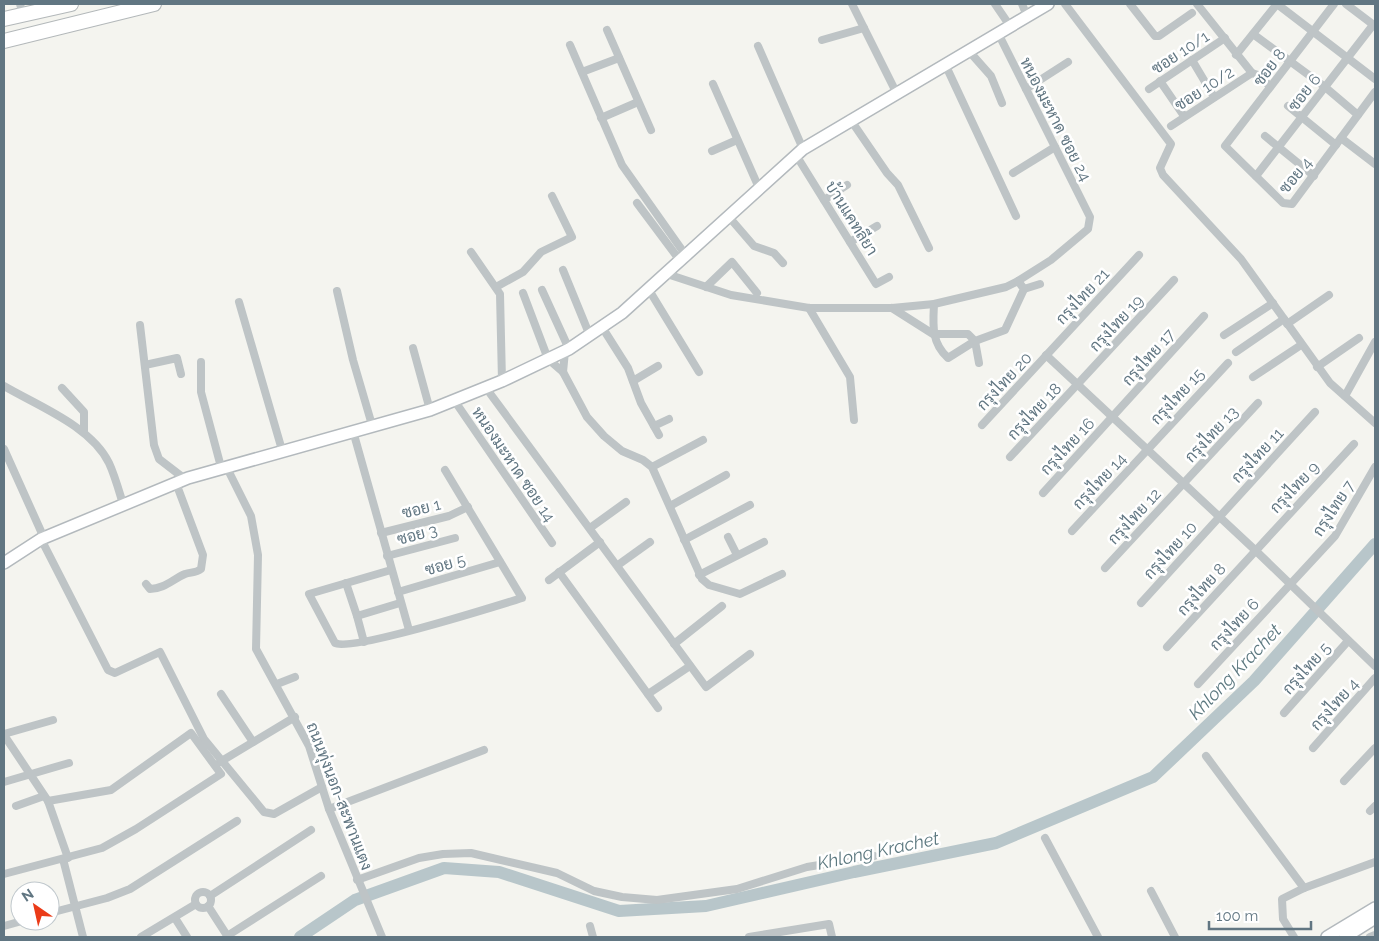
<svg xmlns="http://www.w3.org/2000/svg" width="1379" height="941" font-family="Raleway,Sarabun,sans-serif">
  <rect width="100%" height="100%" fill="#f4f4ef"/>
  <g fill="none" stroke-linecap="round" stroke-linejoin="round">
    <path stroke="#b8c6ca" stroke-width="12" d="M300 937 355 900 444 868 499 872 619 911 706 906 854 872 996 843 1153 777 1254 681 1375 544"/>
    <g stroke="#b3b9bd" stroke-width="14">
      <g id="secondary">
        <path d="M4 563 41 539 188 478 430 410 502 381 569 349 622 313 803 149 1048 4"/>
        <path d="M1327 937 1375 908"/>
        <path d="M1345 937 1375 918"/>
      </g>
    </g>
    <g stroke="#b3b8ba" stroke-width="16">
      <g id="highway">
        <path d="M4 19 71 4"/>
        <path d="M4 41 154 4"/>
      </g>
    </g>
    <g stroke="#bec4c6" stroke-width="8">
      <path d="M20 4 23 15"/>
      <path d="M852 4 896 92"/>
      <path d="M995 4 1010 26"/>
      <path d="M1022 4 1027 16"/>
      <path d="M1065 4 1171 144 1160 168 1163 175 1241 259 1330 383 1375 423"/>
      <path d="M1130 4 1155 36H1159L1192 13"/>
      <path d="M1197 4 1252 73 1261 76 1270 87"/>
      <path d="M1334 4 1225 146 1283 203 1292 204 1375 92"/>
      <path d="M1346 4 1375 26"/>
      <path d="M607 30 651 130"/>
      <path d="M1253 34 1325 87 1358 115"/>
      <path d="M822 40 864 28"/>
      <path d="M570 45 622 165 687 257"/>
      <path d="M758 46 803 149"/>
      <path d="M968 50 991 76 1002 103"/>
      <path d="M1236 55 1277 4 1375 79"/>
      <path d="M1192 60 1214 97"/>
      <path d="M945 64 1016 216"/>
      <path d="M582 72 619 58"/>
      <path d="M1160 81 1184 116"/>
      <path d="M713 84 759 188"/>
      <path d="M1026 89 1068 62"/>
      <path d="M1149 89 1225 38"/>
      <path d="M1288 106 1336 145"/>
      <path d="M601 118 638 102"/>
      <path d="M850 119 887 173 898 185 929 248"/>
      <path d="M1171 126 1252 73"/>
      <path d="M1265 136 1314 176"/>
      <path d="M1341 138 1375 164"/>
      <path d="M712 151 737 140"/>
      <path d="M796 155 876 284 889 277"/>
      <path d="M1013 173 1055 147"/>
      <path d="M1256 176 1373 25"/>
      <path d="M824 200 847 185"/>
      <path d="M637 203 681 262"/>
      <path d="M729 217 754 246 774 253 783 263"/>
      <path d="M850 242 877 226"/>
      <path d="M471 252 500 294 502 381"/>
      <path d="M563 270 590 336"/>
      <path d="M667 274 731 295 809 308H892L934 304 1006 287 1018 281 1051 260 1088 229 1090 217 998 33"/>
      <path d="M496 287 523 272 541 252 572 237 552 196"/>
      <path d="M706 287 732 262 757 293"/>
      <path d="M1024 289 1040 284"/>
      <path d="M542 290 569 349"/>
      <path d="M649 290 699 372"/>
      <path d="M337 291 353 360 372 425"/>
      <path d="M523 293 548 359 563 372 587 417 604 436 622 451 643 460 652 467 702 579 709 585 740 594 782 574"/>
      <path d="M239 302 282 450"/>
      <path d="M934 304C933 324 931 343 948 358L975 341 979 363"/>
      <path d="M809 308 850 377 854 420"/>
      <path d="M892 308 933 334H968L975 341 1005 330 1024 289 1018 281"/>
      <path d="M1287 324 1329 295"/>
      <path d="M140 325 154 445 159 459 185 479"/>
      <path d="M602 327 628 368 641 403 659 435"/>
      <path d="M1224 335 1273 303"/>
      <path d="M413 348 430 410"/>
      <path d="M1236 352 1284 319"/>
      <path d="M1046 355 1255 550 1375 666"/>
      <path d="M201 362V392L221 467"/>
      <path d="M145 365 177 358 181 374"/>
      <path d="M1317 367 1359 338"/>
      <path d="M563 372 565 351"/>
      <path d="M1253 377 1301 345"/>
      <path d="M633 381 658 366"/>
      <path d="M4 386C38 406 91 426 109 463 115 476 119 491 123 504"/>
      <path d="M62 388 84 412V432"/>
      <path d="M486 388 706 687 750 654"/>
      <path d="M1345 396 1375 342"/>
      <path d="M454 400 552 543"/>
      <path d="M982 425 1139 255"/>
      <path d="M654 426 669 419"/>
      <path d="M353 431 409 630"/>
      <path d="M4 449 44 538"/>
      <path d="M1010 457 1174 280"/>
      <path d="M226 466 251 516 258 555 256 649 309 746 329 809 382 937"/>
      <path d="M652 467 703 440"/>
      <path d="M1043 493 1204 316"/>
      <path d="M670 506 726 475"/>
      <path d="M590 528 626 502"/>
      <path d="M1072 531 1228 363"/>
      <path d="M381 533 449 516 468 507"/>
      <path d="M728 537 737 555"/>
      <path d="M41 539 108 670 115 673 160 652 204 739 264 812 274 814 322 787"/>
      <path d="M684 540 750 505"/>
      <path d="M387 556 455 538"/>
      <path d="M618 565 650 542"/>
      <path d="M1105 568 1258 403"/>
      <path d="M391 570 309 594 335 643C351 652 496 606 522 598L445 470"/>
      <path d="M559 572 658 708"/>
      <path d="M699 575 764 542"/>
      <path d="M549 580 600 542"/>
      <path d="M346 583 357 616 400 603"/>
      <path d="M146 584 150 589C164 589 173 579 185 574 191 572 196 573 201 569L203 555 176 483"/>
      <path d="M398 592 500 562"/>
      <path d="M1141 603 1315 412"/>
      <path d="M357 616 364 642"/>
      <path d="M674 644 722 606"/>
      <path d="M1167 647 1354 444"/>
      <path d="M277 684 295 677"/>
      <path d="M1198 684 1335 536 1375 467"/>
      <path d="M221 694 253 742"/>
      <path d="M648 694 690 666"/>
      <path d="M1284 713 1348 641"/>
      <path d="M4 734 53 720"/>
      <path d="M4 735 48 801 68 858"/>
      <path d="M1313 748 1375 678"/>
      <path d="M1206 756 1304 888"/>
      <path d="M220 762 295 717"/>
      <path d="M1344 781 1375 748"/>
      <path d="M4 782 69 763"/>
      <path d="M16 806 44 796"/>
      <path d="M329 809 484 750"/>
      <path d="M1370 811 1375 806"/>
      <path d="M1045 838 1098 937"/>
      <path d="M63 859 83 937"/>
      <path d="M4 874 102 848 136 829 221 774 191 733 111 790 48 801"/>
      <path d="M357 880 419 858 443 854 471 853 557 873 594 891 622 897 657 900 737 889 807 867 874 856"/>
      <path d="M1151 891 1175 937"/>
      <circle cx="203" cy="900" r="8"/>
      <path d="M210 896 311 830"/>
      <path d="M208 906 228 937"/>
      <path d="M50 913 107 898 130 889 237 821"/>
      <path d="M175 918 187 937"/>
      <path d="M4 926 22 921"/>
      <path d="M590 926 593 937"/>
      <path d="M227 936 321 876"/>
      <path d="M141 937 196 904"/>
      <path d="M749 937 829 924 832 937"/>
      <path d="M1294 937 1283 919 1282 899 1304 888 1375 862"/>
      <path d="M1370 937 1375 935"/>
    </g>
    <use href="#secondary" stroke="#fff" stroke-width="11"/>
    <use href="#highway" stroke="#fff" stroke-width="14"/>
  </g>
  <g text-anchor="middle" stroke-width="5" stroke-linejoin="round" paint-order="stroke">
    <g font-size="16" fill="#617682" stroke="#fff">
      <text transform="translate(1180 52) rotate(-33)" y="6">ซอย 10/1</text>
      <text transform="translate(1269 67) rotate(-53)" y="6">ซอย 8</text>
      <text transform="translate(1204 88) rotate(-33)" y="6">ซอย 10/2</text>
      <text transform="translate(1304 92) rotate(-52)" y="6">ซอย 6</text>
      <text transform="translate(1056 119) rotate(63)" y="6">หนองมะหาด ซอย 24</text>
      <text transform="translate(1295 175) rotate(-50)" y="6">ซอย 4</text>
      <text transform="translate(852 218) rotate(58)" y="6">บ้านแคทลียา</text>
      <text transform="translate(1082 296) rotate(-47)" y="6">กรุงไทย 21</text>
      <text transform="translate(1116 323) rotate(-47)" y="6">กรุงไทย 19</text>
      <text transform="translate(1148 357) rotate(-48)" y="6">กรุงไทย 17</text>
      <text transform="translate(1004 381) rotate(-47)" y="6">กรุงไทย 20</text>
      <text transform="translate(1177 396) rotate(-47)" y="6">กรุงไทย 15</text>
      <text transform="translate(1034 411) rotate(-47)" y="6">กรุงไทย 18</text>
      <text transform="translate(1211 434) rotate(-47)" y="6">กรุงไทย 13</text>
      <text transform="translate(1067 446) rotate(-47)" y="6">กรุงไทย 16</text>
      <text transform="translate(1257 455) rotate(-47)" y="6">กรุงไทย 11</text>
      <text transform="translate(514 464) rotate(56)" y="6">หนองมะหาด ซอย 14</text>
      <text transform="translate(1099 481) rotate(-47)" y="6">กรุงไทย 14</text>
      <text transform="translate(1294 487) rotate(-47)" y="6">กรุงไทย 9</text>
      <text transform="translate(421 508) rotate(-14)" y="6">ซอย 1</text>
      <text transform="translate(1333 508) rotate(-57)" y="6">กรุงไทย 7</text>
      <text transform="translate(1134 516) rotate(-47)" y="6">กรุงไทย 12</text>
      <text transform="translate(417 534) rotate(-15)" y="6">ซอย 3</text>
      <text transform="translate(1170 550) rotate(-48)" y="6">กรุงไทย 10</text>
      <text transform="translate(445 564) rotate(-16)" y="6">ซอย 5</text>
      <text transform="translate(1201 589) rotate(-48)" y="6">กรุงไทย 8</text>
      <text transform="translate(1234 624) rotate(-47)" y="6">กรุงไทย 6</text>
      <text transform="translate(1306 668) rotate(-48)" y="6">กรุงไทย 5</text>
      <text transform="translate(1334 704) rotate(-48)" y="6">กรุงไทย 4</text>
      <text transform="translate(340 796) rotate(69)" y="6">ถนนทุ่งนอก-สะพานแตง</text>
    </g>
    <g font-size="18" font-style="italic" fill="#5d7980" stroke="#fff">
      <text transform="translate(1235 672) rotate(-46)" y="6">Khlong Krachet</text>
      <text transform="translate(878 851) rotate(-12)" y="6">Khlong Krachet</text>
    </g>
  </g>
  <rect width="1379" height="941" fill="none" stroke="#617682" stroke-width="10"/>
  <g transform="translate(35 906) rotate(326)"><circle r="24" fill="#ffffff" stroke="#c0c8cd"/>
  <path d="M0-4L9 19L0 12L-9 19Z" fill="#eb3b18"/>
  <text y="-8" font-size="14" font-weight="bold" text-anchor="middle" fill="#617682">N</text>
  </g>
  <path d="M1209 921v8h102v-8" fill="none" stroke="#617682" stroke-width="2.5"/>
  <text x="1216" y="921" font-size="15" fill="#617682" stroke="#ffffff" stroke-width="4" paint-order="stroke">100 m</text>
</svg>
